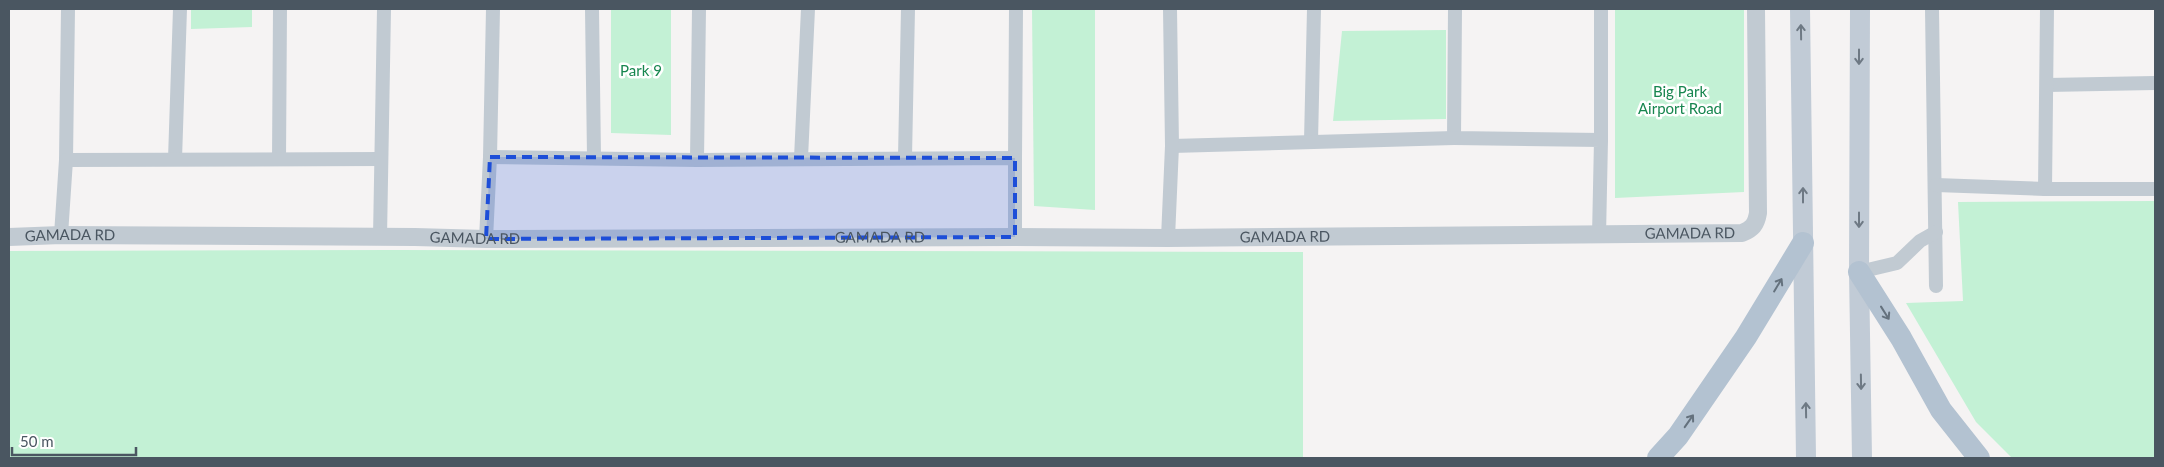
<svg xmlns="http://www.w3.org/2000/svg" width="2164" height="467" font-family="Lato,sans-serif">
  <rect width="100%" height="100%" fill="#f5f3f3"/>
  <g fill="#c3f1d5">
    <path d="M191 9H252V27L191 29Z"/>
    <path d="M611 9H671V135L611 133Z"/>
    <path d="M1032 9H1095V210L1034 206Z"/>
    <path d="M1615 9H1744V192L1615 198Z"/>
    <path d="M1446 30V119L1333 121 1342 31Z"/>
    <path d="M2155 201V458H2012L1976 422 1906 303 1963 301 1958 202Z"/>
    <path d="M395 250 1303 252V458H9V251Z"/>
  </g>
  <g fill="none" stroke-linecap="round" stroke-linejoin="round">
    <g stroke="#c1cad2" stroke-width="14">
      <path d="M592 9 594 157"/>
      <path d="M1455 9 1454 138 1601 140 1599 236"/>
      <path d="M1932 9 1936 286"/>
      <path d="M2047 85 2155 83"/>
      <path d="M1601 140V9"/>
      <path d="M1311 141 1314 9"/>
      <path d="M1172 146 1454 138"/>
      <path d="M490 157 697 160 1015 158V237"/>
      <path d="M905 157 908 9"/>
      <path d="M801 158 808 9"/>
      <path d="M1015 158 1016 9"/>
      <path d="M175 159 180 9"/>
      <path d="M279 159 280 9"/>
      <path d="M66 160 68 9"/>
      <path d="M697 160 699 9"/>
      <path d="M1936 185 2045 189H2155"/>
      <path d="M2045 189 2047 9"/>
      <path d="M61 235 66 160 381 159"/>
      <path d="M380 237 384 9"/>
      <path d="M1168 238 1172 146 1170 9"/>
      <path d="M486 239 490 157 493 9"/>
      <path d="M1859 272 1897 263 1920 241 1936 232"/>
    </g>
    <path stroke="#c1cad2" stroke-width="18" id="s1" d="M9 237 61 235 415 237 486 239 1015 237 1168 238 1742 233C1752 229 1756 225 1758 213L1756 9"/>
    <g stroke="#c1cbd6" stroke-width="20">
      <path d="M1800 9 1806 458"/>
      <path d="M1860 9 1859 272 1862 458"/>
    </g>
    <g stroke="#b3c2d1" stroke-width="22">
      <path d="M1859 272 1901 338 1941 410 1979 458"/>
      <path d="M1658 458 1678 436 1746 337 1803 243"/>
    </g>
  </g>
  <defs><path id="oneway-shaft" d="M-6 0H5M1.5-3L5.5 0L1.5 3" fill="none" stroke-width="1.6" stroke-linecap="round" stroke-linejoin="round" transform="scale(1.25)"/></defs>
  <g stroke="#6e7984">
    <use href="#oneway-shaft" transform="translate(1801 32) rotate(-91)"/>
    <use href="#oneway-shaft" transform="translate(1859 57) rotate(90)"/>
    <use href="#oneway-shaft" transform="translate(1803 195) rotate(-90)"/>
    <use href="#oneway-shaft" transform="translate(1859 220) rotate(90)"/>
    <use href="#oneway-shaft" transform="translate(1861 382) rotate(89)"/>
    <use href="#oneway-shaft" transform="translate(1806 410) rotate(-91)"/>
  </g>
  <g stroke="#64717d">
    <use href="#oneway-shaft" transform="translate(1778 285) rotate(-59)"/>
    <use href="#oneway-shaft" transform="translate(1885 313) rotate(58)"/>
    <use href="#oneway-shaft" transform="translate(1689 421) rotate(-55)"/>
  </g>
  <path fill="#1d4ed8" fill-opacity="0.2" stroke="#1d4ed8" stroke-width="4" stroke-dasharray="10 6" stroke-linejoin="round" d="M490 157 1015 158V237L486 239Z"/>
  <g text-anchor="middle" stroke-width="5" stroke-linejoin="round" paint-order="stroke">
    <g font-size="15" fill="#17864f" stroke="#fff">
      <text x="641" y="76">Park 9</text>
      <text x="1680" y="97">Big Park<tspan x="1680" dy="17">Airport Road</tspan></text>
    </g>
    <g font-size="15" fill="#4a5661" stroke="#fff">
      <text dy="5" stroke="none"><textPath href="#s1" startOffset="1681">GAMADA RD</textPath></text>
      <text dy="5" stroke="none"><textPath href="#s1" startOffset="61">GAMADA RD</textPath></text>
      <text dy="5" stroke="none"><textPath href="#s1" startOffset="1276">GAMADA RD</textPath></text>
      <text dy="5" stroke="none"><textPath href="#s1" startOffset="466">GAMADA RD</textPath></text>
      <text dy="5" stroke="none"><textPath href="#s1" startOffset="871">GAMADA RD</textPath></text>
    </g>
  </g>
  <rect width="2164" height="467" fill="none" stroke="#4a5661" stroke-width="20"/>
  <path d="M12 447v8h124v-8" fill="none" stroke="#4a5661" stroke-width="2.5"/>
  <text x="20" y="447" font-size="15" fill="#4a5661" stroke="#ffffff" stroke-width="4" paint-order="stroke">50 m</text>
</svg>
